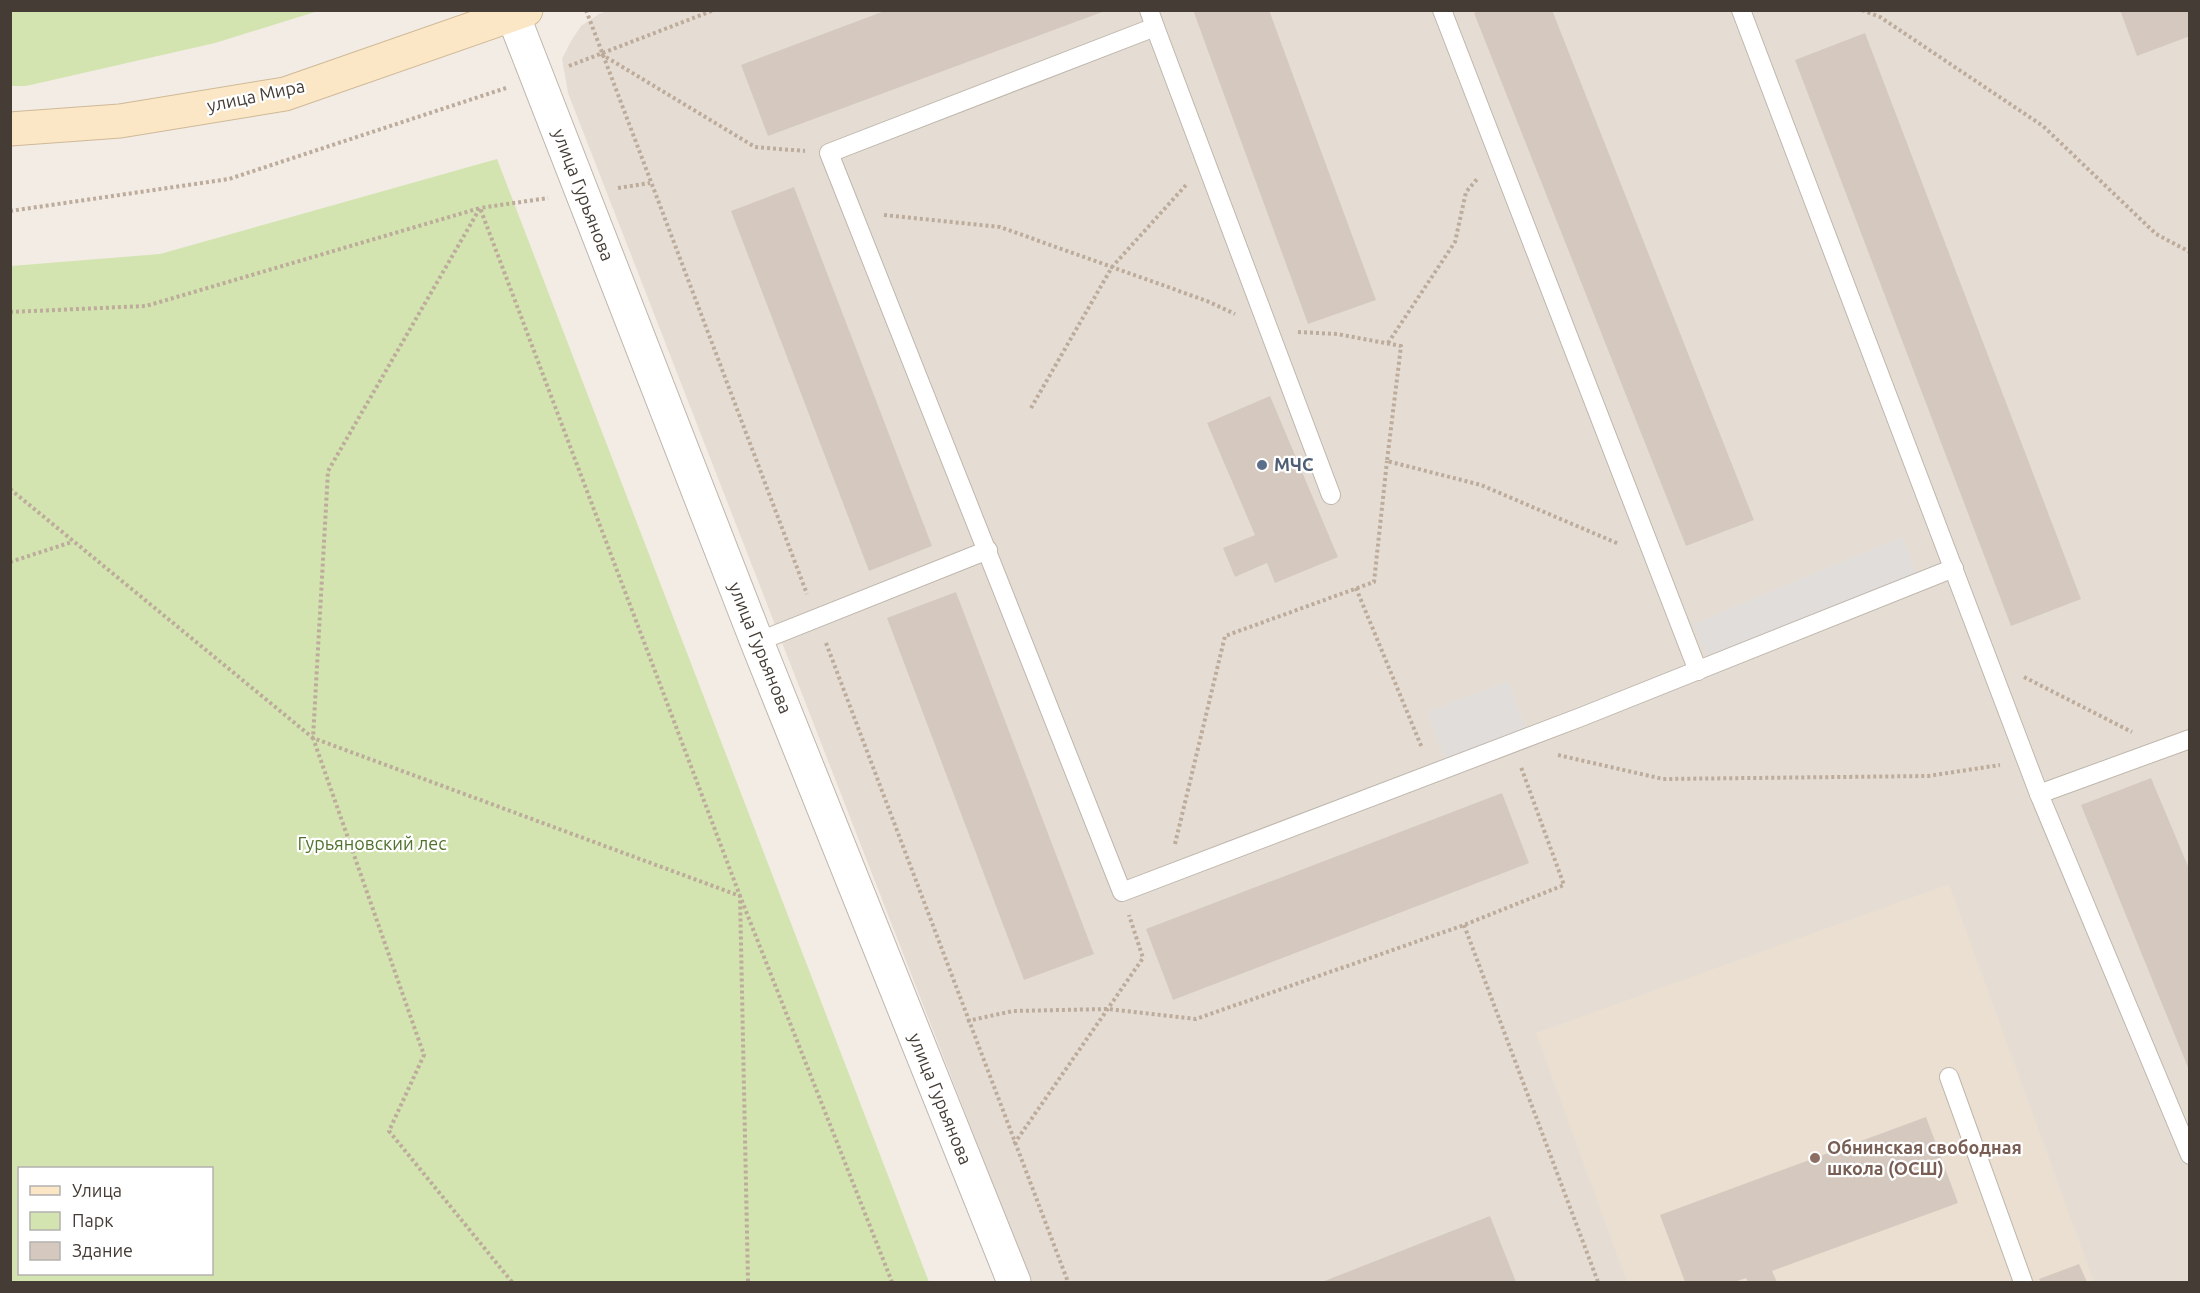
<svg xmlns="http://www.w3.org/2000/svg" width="2200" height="1293" font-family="Ubuntu,sans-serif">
  <rect width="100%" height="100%" fill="#f2ece5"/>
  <path fill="#e5ddd4" d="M609 10 2189 11V1282H1031L568 93 562 59 571 41 581 26 599 14Z"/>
  <path fill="#eadfd0" d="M1949 884 2094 1282H1627L1536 1033Z"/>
  <g fill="#d3e4b0" fill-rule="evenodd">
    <path d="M10 11 11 10 318 11 215 43 26 86H11Z"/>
    <path d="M497 159 929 1282H11V266L160 254ZM20 1168H212V1274H20Z"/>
  </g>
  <g fill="#e0ddda">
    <path d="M1902 537 1919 579 1711 666 1693 624Z"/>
    <path d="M1508 681 1529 737 1449 768 1427 712Z"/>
  </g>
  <g fill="#d5c9bf">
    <path d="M887 10H1105V11L768 136 741 65Z"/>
    <path d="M1193 10H1269L1376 300 1308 324Z"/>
    <path d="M1480 10H1552L1754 520 1686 546 1474 13Z"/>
    <path d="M2120 10H2190V36L2137 56Z"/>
    <path d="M1865 33 2081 599 2011 626 1795 60Z"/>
    <path d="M794 187 932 546 869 571 731 211Z"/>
    <path d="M1270 396 1338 557 1275 583 1267 563 1235 577 1223 548 1255 535 1207 423Z"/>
    <path d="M956 592 1094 954 1024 980 887 618Z"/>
    <path d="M2151 778 2190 871 2189 1070 2081 805Z"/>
    <path d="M1502 793 1529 863 1173 1000 1146 929Z"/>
    <path d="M1926 1117 1958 1203 1772 1271 1777 1282H1748L1746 1278 1734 1282H1685L1660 1215Z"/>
    <path d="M1490 1216 1516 1282H1322Z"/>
    <path d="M2079 1264 2087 1282H2041L2039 1279Z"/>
  </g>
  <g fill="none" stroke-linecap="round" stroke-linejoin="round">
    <g stroke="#bfb6ac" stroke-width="20">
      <g id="service">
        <path d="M1149 10 1155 27 829 153 1122 892 1581 717 1954 568"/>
        <path d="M1442 10 1698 671"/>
        <path d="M1741 10 2039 794"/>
        <path d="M1155 27 1331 495"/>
        <path d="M757 642 988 550"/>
        <path d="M2190 739 2039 794 2190 1155"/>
        <path d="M1949 1077 2023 1282"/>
      </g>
    </g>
    <g stroke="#bfb6ac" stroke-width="35">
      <path id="tertiary" d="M511 10 757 642 1014 1282"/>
    </g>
    <g stroke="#cfb997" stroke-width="35">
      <path id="secondary" d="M10 129 120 121 285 94 526 10"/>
    </g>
    <g stroke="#bdac9b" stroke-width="4" stroke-dasharray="3 3" stroke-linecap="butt">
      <path d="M586 10 807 594"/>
      <path d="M1862 10 1880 17 2043 126 2156 234 2190 252"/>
      <path d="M601 54 755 147 805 151"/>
      <path d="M569 66 714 10"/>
      <path d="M618 188 650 183"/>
      <path d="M10 211 229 179 506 88"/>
      <path d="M884 215 1000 227 1207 301 1235 314"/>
      <path d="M10 312 146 306 480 208 740 896 892 1282"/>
      <path d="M1298 332 1337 334 1401 346 1387 461 1481 485 1619 544"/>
      <path d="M1388 343 1455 242 1466 192 1478 178"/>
      <path d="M1031 408 1112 267 1186 185"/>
      <path d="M10 489 313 738 740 896 748 1282"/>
      <path d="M10 562 72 542"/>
      <path d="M1356 588 1422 748"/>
      <path d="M826 643 1068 1282"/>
      <path d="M2024 677 2132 732"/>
      <path d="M1558 755 1663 779 1928 776 2000 765"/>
      <path d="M1175 844 1225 636 1374 582 1387 461"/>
      <path d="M1464 925 1598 1282"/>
      <path d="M967 1021 1013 1011 1108 1009 1196 1019 1464 925 1564 885 1521 767"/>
      <path d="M1014 1144 1143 958 1129 915"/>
      <path d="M512 1282 389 1131 424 1055 313 738 328 471 480 208 548 198"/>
    </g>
    <use href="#service" stroke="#fff" stroke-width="18"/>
    <use href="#tertiary" stroke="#fff" stroke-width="33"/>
    <use href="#secondary" stroke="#fbe7c6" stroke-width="33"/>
  </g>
  <circle fill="#5c6f8a" stroke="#fff" stroke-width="2" cx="1262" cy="465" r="6"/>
  <circle fill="#8d6e63" stroke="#fff" stroke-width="2" cx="1815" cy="1158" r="6"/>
  <g text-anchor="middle" stroke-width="4.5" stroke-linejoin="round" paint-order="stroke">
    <g font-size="18" fill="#443c35" stroke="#fff">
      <text transform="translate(256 96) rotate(-12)" y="6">улица Мира</text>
      <text transform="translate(583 195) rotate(69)" y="6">улица Гурьянова</text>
      <text transform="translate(760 648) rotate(68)" y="6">улица Гурьянова</text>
      <text transform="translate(940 1099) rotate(68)" y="6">улица Гурьянова</text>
    </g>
    <g font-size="18" font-weight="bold" fill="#4e5e75" stroke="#fff" text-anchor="start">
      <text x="1274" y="471">МЧС</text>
    </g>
    <g font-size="18" fill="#50712d" stroke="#fff">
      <text x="372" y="850">Гурьяновский лес</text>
    </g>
    <g font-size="18" font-weight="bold" fill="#785e54" stroke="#fff" text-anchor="start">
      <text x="1827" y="1154">Обнинская свободная<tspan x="1827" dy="21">школа (ОСШ)</tspan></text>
    </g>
  </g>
  <rect width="2200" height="1293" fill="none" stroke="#443c35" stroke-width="24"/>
  <rect x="18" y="1167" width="195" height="108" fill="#ffffff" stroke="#b4b1ae" stroke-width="1.5"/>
  <rect x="30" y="1186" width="30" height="9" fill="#fbe7c6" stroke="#b4b1ae" stroke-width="1.5"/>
  <text x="72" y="1197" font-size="18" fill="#443c35">Улица</text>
  <rect x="30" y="1212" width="30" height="18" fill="#d3e4b0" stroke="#b4b1ae" stroke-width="1.5"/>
  <text x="72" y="1227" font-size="18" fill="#443c35">Парк</text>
  <rect x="30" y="1242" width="30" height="18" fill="#d5c9bf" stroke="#b4b1ae" stroke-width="1.5"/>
  <text x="72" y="1257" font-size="18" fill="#443c35">Здание</text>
</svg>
